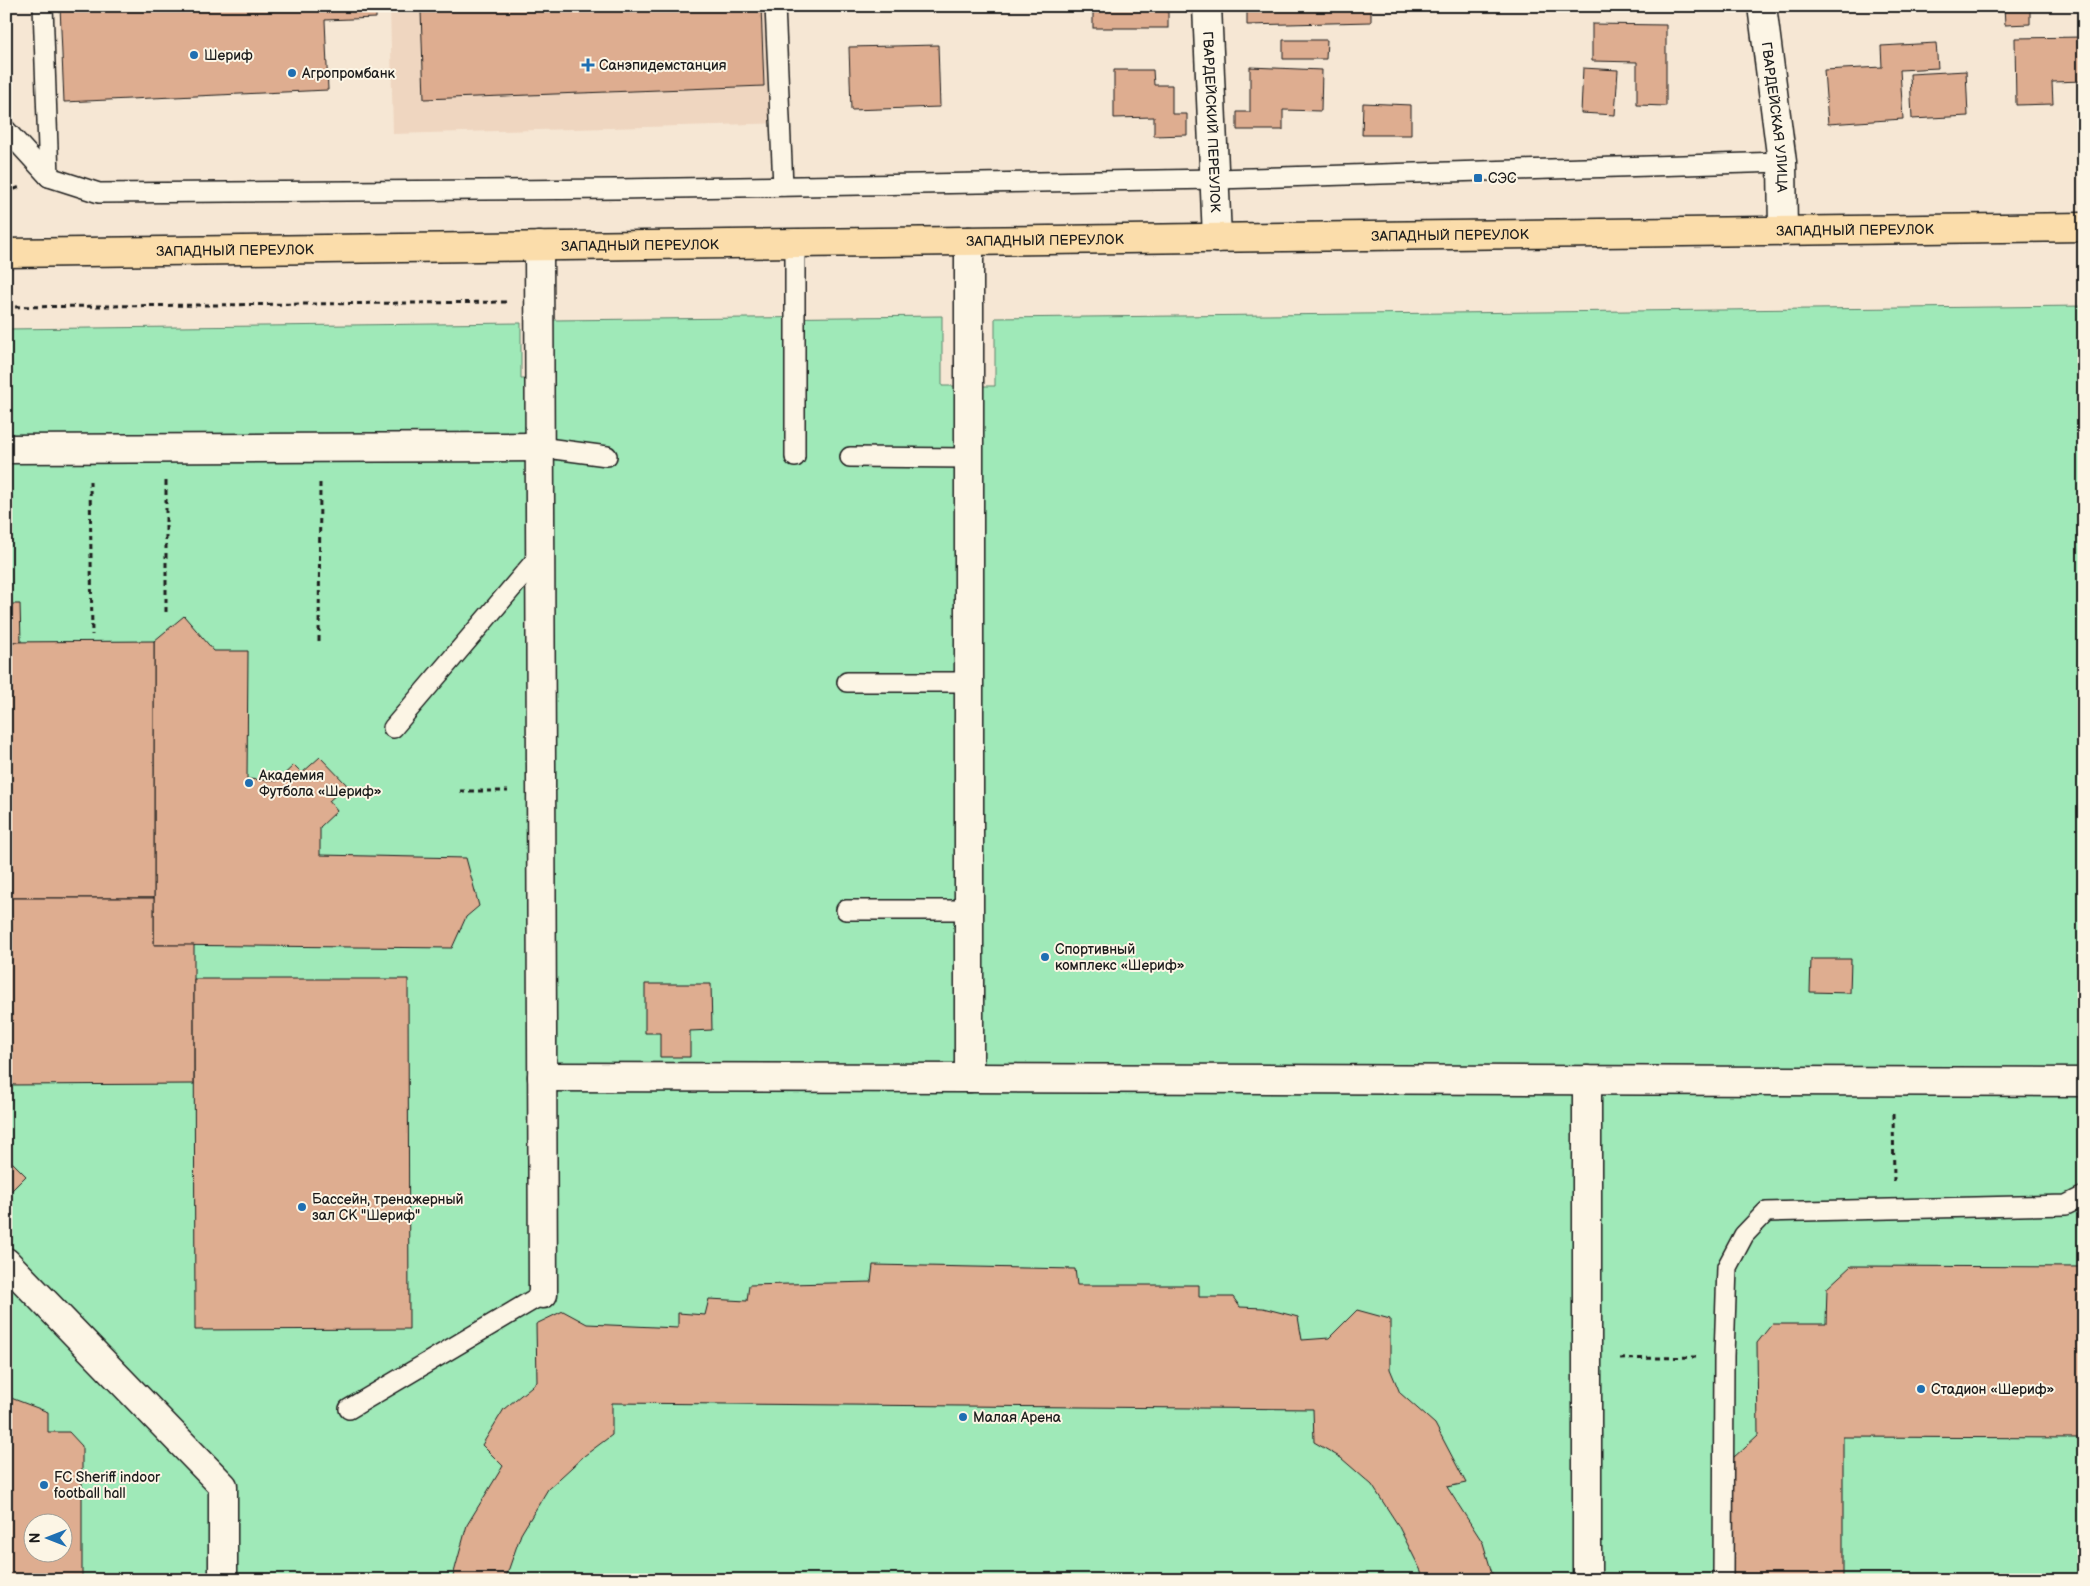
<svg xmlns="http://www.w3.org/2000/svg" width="2090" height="1586" font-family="'Balsamiq Sans',sans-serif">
  <rect width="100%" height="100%" fill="#f6e7d4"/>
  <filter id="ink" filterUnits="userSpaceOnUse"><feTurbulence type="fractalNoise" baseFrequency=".02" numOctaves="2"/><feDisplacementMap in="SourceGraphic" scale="10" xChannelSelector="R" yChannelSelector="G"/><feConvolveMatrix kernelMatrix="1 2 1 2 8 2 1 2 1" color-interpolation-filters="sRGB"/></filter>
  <g filter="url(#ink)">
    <path fill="#efd6c0" d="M390 6H783L786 123 393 134Z"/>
    <path fill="#9fe9b8" stroke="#5e826a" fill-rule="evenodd" d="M2084 306V1580H6V329L521 323V379H553V320L942 316V386H995V318ZM32 1524H62V1554H32Z"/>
    <g fill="#dead90" stroke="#1c1c1c" fill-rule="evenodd">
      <path d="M60 6H376V18L325 20 328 90 64 102Z"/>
      <path d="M541 6H761L764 86 424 99 421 11Z"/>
      <rect x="1093" y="6" width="75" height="22"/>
      <path d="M1247 6H1371V22L1247 25Z"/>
      <path d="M2004 6H2080L2030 8V24L2005 25Z"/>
      <path d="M1592 24 1666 25V106L1637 105V62L1592 61Z"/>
      <path d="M2084 37V81L2052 82 2053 104 2016 105 2015 38Z"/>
      <path d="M1283 40H1327L1326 59H1283Z"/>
      <path d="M1936 43 1938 68 1900 70 1903 119 1828 124 1824 70 1882 67 1881 46Z"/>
      <path d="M938 45 940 107 851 110 849 47Z"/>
      <path d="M1250 67 1322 70 1321 111 1283 110V130H1237V112H1250Z"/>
      <path d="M1583 68 1618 70 1615 115 1581 113Z"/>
      <path d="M1114 70H1153L1154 85H1172V114H1187V135L1154 136V117L1114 118Z"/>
      <path d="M1966 71 1968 116 1912 119 1910 74Z"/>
      <path d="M1363 103 1411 105V135H1362Z"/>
      <path d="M6 604H20L21 642H6Z"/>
      <path d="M184 616 214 651H248L247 779 277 781 294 765 302 773 320 757 347 785 329 801 337 811 320 827V855L466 858 479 906 466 917 452 948 154 945V641Z"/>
      <path d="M154 641V898H6V642Z"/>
      <path d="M6 898H154V945H194V1084L6 1085Z"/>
      <path d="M1811 959H1851L1850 993 1810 992Z"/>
      <path d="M194 979H408L409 1329 195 1330Z"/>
      <path d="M645 984H711L712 1030 690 1031V1057H660V1033H645Z"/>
      <path d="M6 1156 26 1176 6 1196Z"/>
      <path d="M873 1265 1075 1269 1077 1285H1199V1297H1233L1240 1307 1263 1308 1298 1317 1302 1340 1329 1338 1357 1310 1390 1319V1369L1400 1393 1435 1424 1466 1483 1447 1487 1483 1543 1494 1580H1423L1421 1571 1398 1525 1372 1485 1341 1458 1314 1442 1313 1409 612 1403V1435L584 1456 548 1489 521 1534 505 1580H452L467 1525 503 1466 482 1445 504 1409 537 1382 536 1324 563 1311 587 1324 678 1328V1313L705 1315 709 1299 747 1301 749 1285 871 1282Z"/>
      <path d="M1851 1266 2084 1267V1438L1843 1437V1580H1733V1458L1758 1435 1757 1343 1772 1324H1826L1827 1288Z"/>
      <path d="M6 1354H9L11 1398 48 1412V1432H69L82 1446V1580H6ZM32 1524H62V1554H32Z"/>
    </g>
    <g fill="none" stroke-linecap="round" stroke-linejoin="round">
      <g stroke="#1c1c1c" stroke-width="22">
        <g id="service">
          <path d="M43 6 49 177"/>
          <path d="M775 6 783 186"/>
          <path d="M6 130 49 177 99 193 617 189 1216 179 1782 162"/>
          <path d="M795 243V457"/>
          <path d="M539 447 607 456"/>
          <path d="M850 457 969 458"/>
          <path d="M847 682H969"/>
          <path d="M393 728 540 555"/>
          <path d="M846 910H969"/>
          <path d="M349 1409 543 1294"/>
          <path d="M1723 1580 1724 1356 1727 1267 1744 1235 1766 1212 2066 1205 2084 1196"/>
        </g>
      </g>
      <g stroke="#1c1c1c" stroke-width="31">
        <g id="minor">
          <path id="s1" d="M1207 6 1217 238"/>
          <path id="s2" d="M1762 6 1782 162 1783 231"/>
          <path d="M539 246 543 1294"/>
          <path d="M6 449 539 447"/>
          <path d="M542 1077 969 1078V241"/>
          <path d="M969 1078 2084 1082"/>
          <path d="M6 1262 223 1486V1580"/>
          <path d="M1587 1580V1080"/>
        </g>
      </g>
      <g stroke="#1c1c1c" stroke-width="31">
        <g id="primary">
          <path id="s3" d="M6 253 2084 227"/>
        </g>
      </g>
      <g stroke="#1c1c1c" stroke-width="3" stroke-dasharray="5 4" stroke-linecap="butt">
        <path d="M6 193 20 187"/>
        <path d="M6 307 508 302"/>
        <path d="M90 481 92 635"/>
        <path d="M166 481V613"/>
        <path d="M319 641 320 481"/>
        <path d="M460 791H508"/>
        <path d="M1893 1114 1894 1181"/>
        <path d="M1620 1359 1696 1357"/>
      </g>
      <use href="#service" stroke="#fcf5e5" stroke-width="19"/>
      <use href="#minor" stroke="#fcf5e5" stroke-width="28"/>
      <use href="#primary" stroke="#fbddab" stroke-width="28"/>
    </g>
  </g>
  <g fill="#1f6fb2" stroke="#fcf5e5" stroke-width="2">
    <circle cx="194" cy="55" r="5"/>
    <path d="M585.5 57.5h5v5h5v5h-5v5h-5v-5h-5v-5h5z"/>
    <circle cx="292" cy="73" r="5"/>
    <rect x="1473" y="173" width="10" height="10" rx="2.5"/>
    <circle cx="249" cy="783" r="5"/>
    <circle cx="1045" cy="957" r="5"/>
    <circle cx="302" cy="1207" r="5"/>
    <circle cx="1921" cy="1389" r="5"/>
    <circle cx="963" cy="1417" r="5"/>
    <circle cx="44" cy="1485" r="5"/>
  </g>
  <g text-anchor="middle" stroke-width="4" stroke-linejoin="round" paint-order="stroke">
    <g font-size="14" fill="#1c1c1c" stroke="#fcf5e5" text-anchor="start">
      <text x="204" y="60">Шериф</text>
      <text x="599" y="70">Санэпидемстанция</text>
      <text x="302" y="78">Агропромбанк</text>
      <text x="1488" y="183">СЭС</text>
      <text x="259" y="780">Академия<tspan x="259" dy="16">Футбола «Шериф»</tspan></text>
      <text x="1055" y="954">Спортивный<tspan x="1055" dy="16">комплекс «Шериф»</tspan></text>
      <text x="312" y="1204">Бассейн, тренажерный<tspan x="312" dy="16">зал СК "Шериф"</tspan></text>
      <text x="1931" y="1394">Стадион «Шериф»</text>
      <text x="973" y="1422">Малая Арена</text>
      <text x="54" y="1482">FC Sheriff indoor<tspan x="54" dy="16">football hall</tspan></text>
    </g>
    <g font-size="14" fill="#1c1c1c" stroke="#fcf5e5">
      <text dy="5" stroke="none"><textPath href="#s2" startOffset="112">ГВАРДЕЙСКАЯ УЛИЦА</textPath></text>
      <text dy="5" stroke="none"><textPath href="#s1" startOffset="116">ГВАРДЕЙСКИЙ ПЕРЕУЛОК</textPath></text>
      <text dy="5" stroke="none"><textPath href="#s3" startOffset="1849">ЗАПАДНЫЙ ПЕРЕУЛОК</textPath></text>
      <text dy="5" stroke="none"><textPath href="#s3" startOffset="1444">ЗАПАДНЫЙ ПЕРЕУЛОК</textPath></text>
      <text dy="5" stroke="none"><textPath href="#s3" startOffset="1039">ЗАПАДНЫЙ ПЕРЕУЛОК</textPath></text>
      <text dy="5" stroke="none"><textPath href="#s3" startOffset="634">ЗАПАДНЫЙ ПЕРЕУЛОК</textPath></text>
      <text dy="5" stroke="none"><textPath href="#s3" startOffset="229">ЗАПАДНЫЙ ПЕРЕУЛОК</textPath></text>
    </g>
  </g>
  <rect width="2090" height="1586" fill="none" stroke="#fcf5e5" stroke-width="25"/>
  <rect x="12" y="12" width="2065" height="1561" fill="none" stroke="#1c1c1c" stroke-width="2" filter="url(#ink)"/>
  <g transform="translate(48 1538) rotate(270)"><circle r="24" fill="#fcf5e5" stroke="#a29e95"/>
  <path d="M0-4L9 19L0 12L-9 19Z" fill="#1f6fb2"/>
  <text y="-8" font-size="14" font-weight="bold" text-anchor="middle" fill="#1c1c1c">N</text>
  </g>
</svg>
